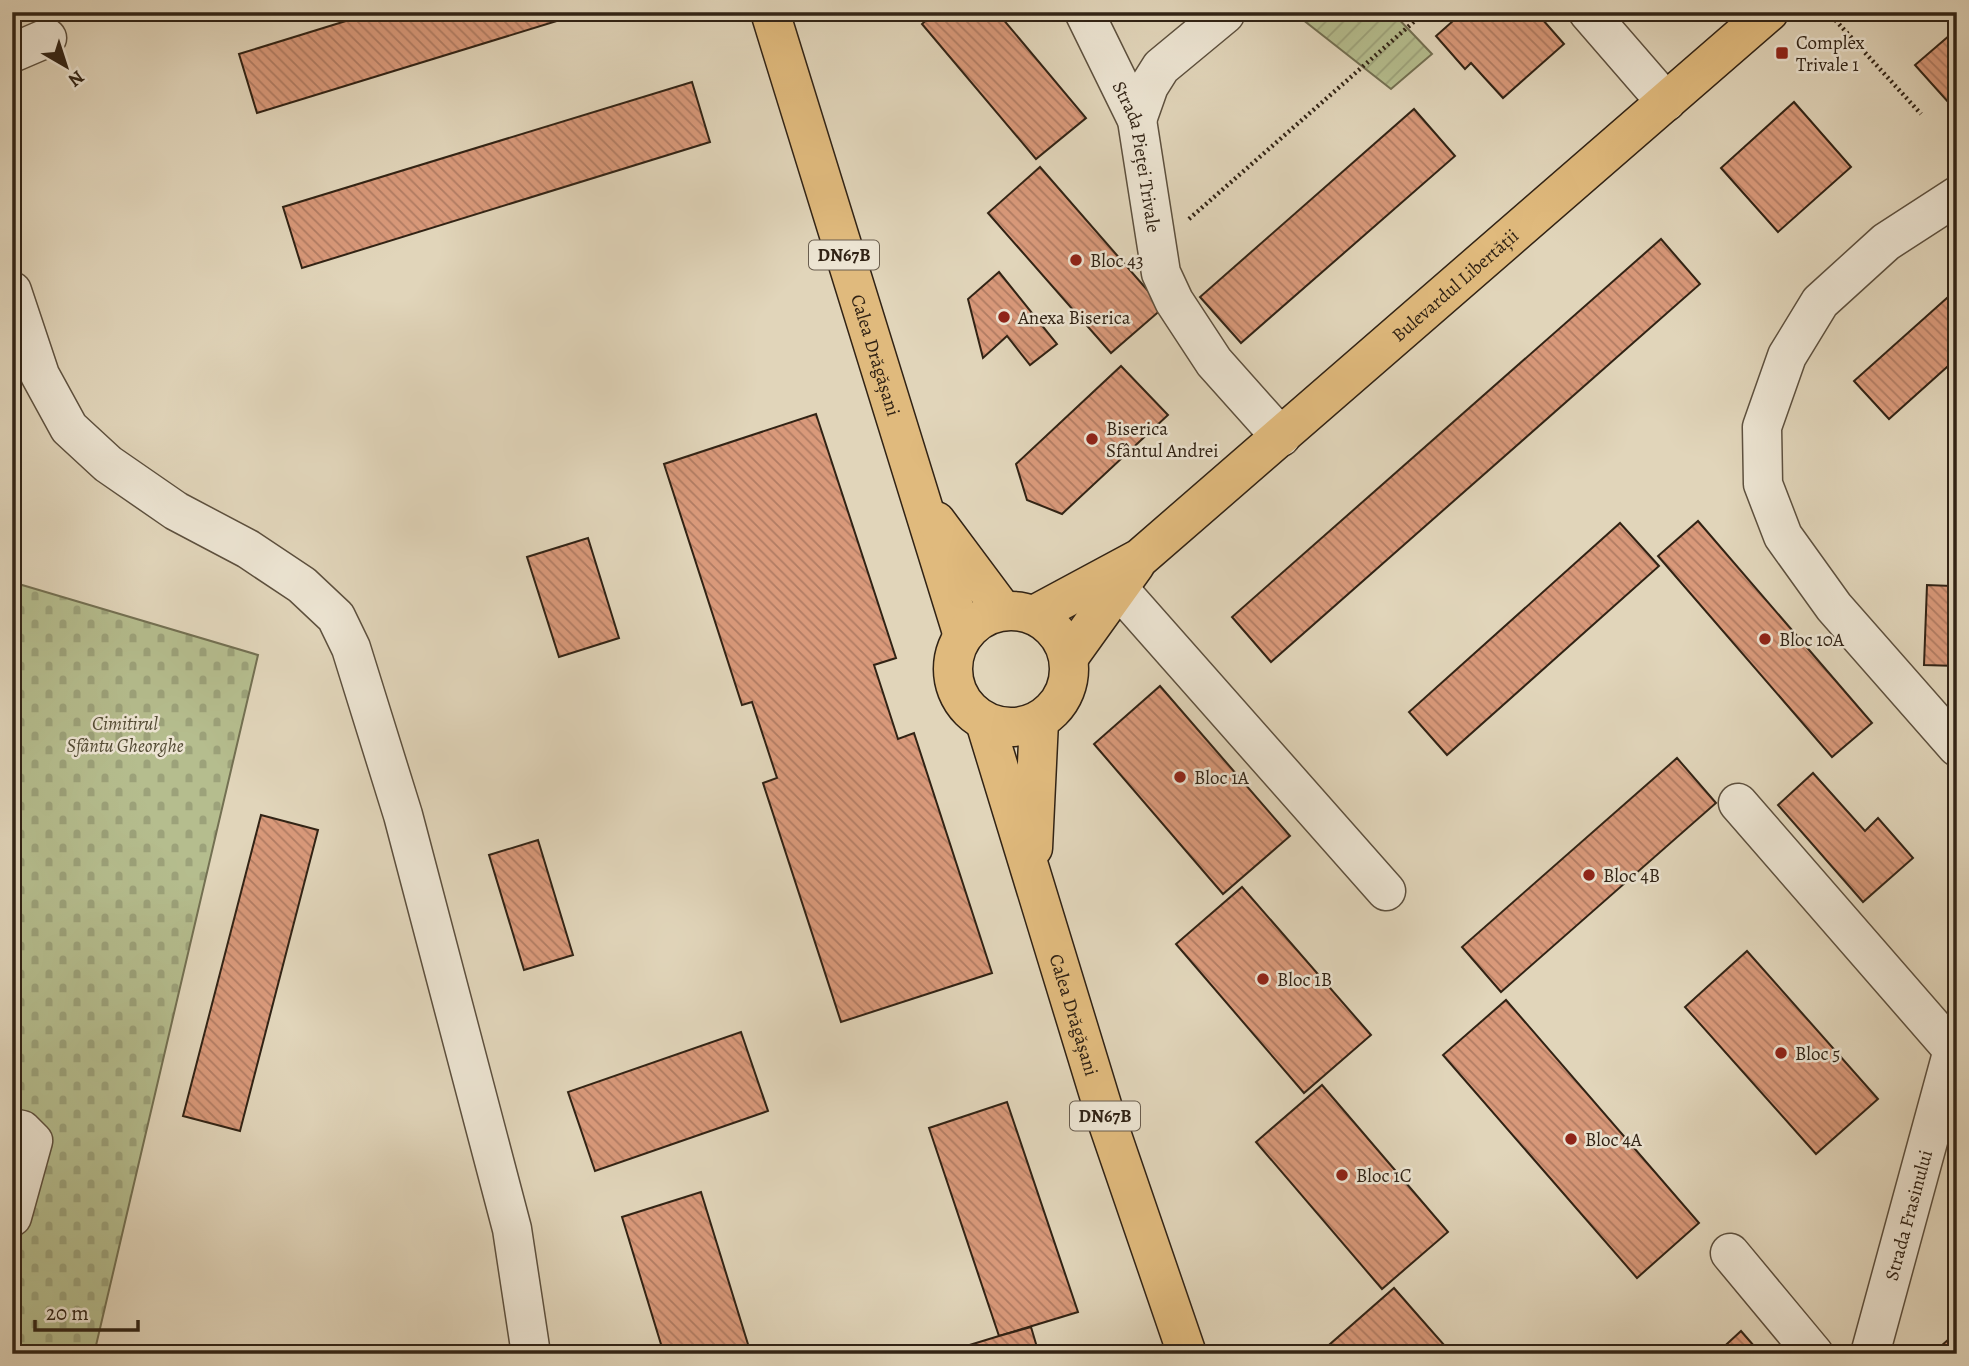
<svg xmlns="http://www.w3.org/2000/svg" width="1969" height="1366" font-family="Alegreya,serif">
  <defs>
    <pattern id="cemetery-stones" width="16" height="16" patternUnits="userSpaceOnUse" patternTransform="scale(1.75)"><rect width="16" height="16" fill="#b5bd8e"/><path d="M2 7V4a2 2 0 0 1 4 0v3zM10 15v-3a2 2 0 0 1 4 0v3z" fill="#9ca27a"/></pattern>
    <pattern id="garden-furrows" width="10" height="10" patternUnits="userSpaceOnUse" patternTransform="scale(1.75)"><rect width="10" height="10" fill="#b5bd8e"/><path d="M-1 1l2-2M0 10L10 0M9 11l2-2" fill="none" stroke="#9ca27a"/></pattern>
    <pattern id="building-back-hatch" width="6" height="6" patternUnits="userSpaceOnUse" patternTransform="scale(1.75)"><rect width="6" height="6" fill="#d9997a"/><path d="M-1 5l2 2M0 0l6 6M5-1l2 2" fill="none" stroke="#b17c63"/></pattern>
  </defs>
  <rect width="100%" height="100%" fill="#e1d5ba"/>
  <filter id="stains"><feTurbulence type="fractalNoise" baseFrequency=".00286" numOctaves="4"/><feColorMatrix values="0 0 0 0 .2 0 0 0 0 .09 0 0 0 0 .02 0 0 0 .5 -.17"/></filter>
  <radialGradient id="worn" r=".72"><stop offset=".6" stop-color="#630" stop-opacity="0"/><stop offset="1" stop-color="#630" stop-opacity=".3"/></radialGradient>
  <path fill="url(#cemetery-stones)" stroke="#737052" stroke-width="2" d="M12 582 258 655 94 1354H12Z"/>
  <path fill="url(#garden-furrows)" stroke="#737052" stroke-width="2" d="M1293 12H1350L1358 21 1367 12H1392L1432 54 1391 89Z"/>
  <g fill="url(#building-back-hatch)" stroke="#312315" stroke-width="2">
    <path d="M375 12H586L257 113 239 54Z"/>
    <path d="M935 12H997L1086 118 1036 159 922 24Z"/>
    <path d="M1463 12H1536L1564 44 1503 98 1471 63 1465 69 1436 36Z"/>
    <path d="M1957 29V112L1915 65Z"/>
    <path d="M692 82 710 142 302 268 283 207Z"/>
    <path d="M1794 102 1851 167 1778 232 1721 168Z"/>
    <path d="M1414 109 1455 156 1241 343 1200 297Z"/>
    <path d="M1040 167 1163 308 1111 353 988 213Z"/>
    <path d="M1661 239 1700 284 1271 662 1232 617Z"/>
    <path d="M999 272 1057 344 1030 365 1007 336 983 358 968 299Z"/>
    <path d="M1957 289V358L1889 419 1854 381Z"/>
    <path d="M1121 366 1168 415 1062 514 1027 500 1016 464Z"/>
    <path d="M816 414 896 658 874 665 898 739 914 733 992 973 841 1022 763 783 777 778 752 702 742 705 664 464Z"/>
    <path d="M1698 521 1872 723 1832 757 1658 556Z"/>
    <path d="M1620 523 1659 566 1447 755 1409 712Z"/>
    <path d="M1954 531H1957V666L1924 665 1927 585 1952 586Z"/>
    <path d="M588 538 619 638 559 657 527 557Z"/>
    <path d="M1160 686 1290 836 1223 894 1094 744Z"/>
    <path d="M1677 758 1716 803 1501 992 1462 947Z"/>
    <path d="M1813 773 1865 831 1878 818 1913 858 1863 902 1778 805Z"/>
    <path d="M261 815 318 830 240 1131 183 1116Z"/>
    <path d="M538 840 573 955 524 970 489 855Z"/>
    <path d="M1242 887 1371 1035 1304 1093 1176 944Z"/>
    <path d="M1747 951 1878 1099 1816 1154 1685 1007Z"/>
    <path d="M1506 1000 1699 1223 1637 1278 1443 1055Z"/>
    <path d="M741 1032 768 1111 595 1171 568 1092Z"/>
    <path d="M1322 1085 1448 1232 1382 1289 1256 1142Z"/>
    <path d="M1007 1102 1078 1312 999 1336 929 1128Z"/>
    <path d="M701 1192 751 1354H664L622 1217Z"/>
    <path d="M1394 1288 1415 1312 1452 1354H1336L1329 1345Z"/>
    <path d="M1031 1327 1039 1354H940L999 1336Z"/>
    <path d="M1741 1331 1761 1354H1716Z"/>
    <path d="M1957 1332V1354H1932Z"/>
  </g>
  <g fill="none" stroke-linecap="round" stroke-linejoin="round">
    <g stroke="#5d503e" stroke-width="41">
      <g id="minor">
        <path id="s1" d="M1084 12 1137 120 1161 273 1174 301 1214 362 1281 437"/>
        <path d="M1588 12 1666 102"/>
        <path d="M12 53 47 38"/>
        <path d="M1137 120 1149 86 1161 67 1225 14"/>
        <path d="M1957 196 1886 242 1820 302 1787 356 1762 427 1763 484 1783 536 1834 607 1957 747"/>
        <path d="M12 291 40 375 69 428 108 464 176 511 248 549 302 585 336 617 351 648 403 815 512 1229 531 1354"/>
        <path d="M1118 588 1386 891"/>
        <path d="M1738 803 1953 1050"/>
        <path d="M12 1128 22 1130 33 1141 12 1217"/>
        <path d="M1730 1253 1814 1354"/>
        <path id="s2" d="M1870 1354 1957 1035"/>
      </g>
    </g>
    <g stroke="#312315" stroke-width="41">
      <g id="major">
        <path id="s3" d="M770 12 963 636"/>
        <path d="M936 521 1003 611"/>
        <circle cx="1011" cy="669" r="58"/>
        <path id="s4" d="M1034 615 1140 558 1769 12"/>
        <path d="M1069 657 1135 565"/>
        <path id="s5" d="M985 722 1106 1118 1187 1354"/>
        <path d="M1033 848 1039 721"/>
      </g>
    </g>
    <g stroke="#312315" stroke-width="4.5" stroke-dasharray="2 3.5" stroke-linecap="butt">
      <path d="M1828 12 1921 114"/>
      <path d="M1189 219 1425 12"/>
    </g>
    <use href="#minor" stroke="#ece4d2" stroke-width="38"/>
    <use href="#major" stroke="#e0ba7d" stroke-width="38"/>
  </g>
  <g fill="#8f2418" stroke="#ece4d2" stroke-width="2.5">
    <rect x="1775" y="46" width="14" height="14" rx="3.5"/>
    <circle cx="1076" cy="260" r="7"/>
    <circle cx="1004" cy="317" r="7"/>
    <circle cx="1092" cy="439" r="7"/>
    <circle cx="1765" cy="639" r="7"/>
    <circle cx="1180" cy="777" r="7"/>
    <circle cx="1589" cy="875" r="7"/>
    <circle cx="1263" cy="979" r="7"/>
    <circle cx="1781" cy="1053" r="7"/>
    <circle cx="1571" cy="1139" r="7"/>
    <circle cx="1342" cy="1175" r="7"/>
  </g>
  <g text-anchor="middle" stroke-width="5" stroke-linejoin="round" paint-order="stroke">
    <g fill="#ece4d2" stroke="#695d4e" stroke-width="2">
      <rect x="809" y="240.5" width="70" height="29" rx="5"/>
      <rect x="1070" y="1101.5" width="70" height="29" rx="5"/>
    </g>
    <g font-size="18" font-weight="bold" fill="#312315">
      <text x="844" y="261">DN67B</text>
      <text x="1105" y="1122">DN67B</text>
    </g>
    <g font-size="19" fill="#312315" stroke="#ece4d2" text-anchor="start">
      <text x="1796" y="49">Complex<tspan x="1796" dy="22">Trivale 1</tspan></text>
      <text x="1090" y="267">Bloc 43</text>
      <text x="1018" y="324">Anexa Biserica</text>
      <text x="1106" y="435">Biserica<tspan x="1106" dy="22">Sfântul Andrei</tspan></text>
      <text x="1779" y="646">Bloc 10A</text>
      <text x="1194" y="784">Bloc 1A</text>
      <text x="1603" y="882">Bloc 4B</text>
      <text x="1277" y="986">Bloc 1B</text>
      <text x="1795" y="1060">Bloc 5</text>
      <text x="1585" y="1146">Bloc 4A</text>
      <text x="1356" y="1182">Bloc 1C</text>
    </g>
    <g font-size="19" fill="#312315" stroke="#ece4d2">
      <text dy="7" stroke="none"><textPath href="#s1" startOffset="156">Strada Pieței Trivale</textPath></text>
      <text dy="7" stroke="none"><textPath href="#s4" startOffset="537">Bulevardul Libertății</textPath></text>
      <text dy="7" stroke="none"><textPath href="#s3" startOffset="359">Calea Drăgășani</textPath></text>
      <text dy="7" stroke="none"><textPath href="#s5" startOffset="306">Calea Drăgășani</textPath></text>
      <text dy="7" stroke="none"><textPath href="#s2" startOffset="144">Strada Frasinului</textPath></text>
    </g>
    <g font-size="19" font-style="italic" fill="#524a33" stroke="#ece4d2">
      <text x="125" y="730">Cimitirul<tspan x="125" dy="22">Sfântu Gheorghe</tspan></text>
    </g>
  </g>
  <rect width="1969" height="1366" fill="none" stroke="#e1d5ba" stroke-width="42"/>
  <rect x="14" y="14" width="1941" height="1338" fill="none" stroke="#312315" stroke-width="3.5"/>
  <rect x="21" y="21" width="1927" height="1324" fill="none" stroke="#312315" stroke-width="2"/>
  <g transform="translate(66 66) rotate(141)" stroke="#ece4d2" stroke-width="5" paint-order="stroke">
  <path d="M0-5L12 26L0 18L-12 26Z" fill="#312315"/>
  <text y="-10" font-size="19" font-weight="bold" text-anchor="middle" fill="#312315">N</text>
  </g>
  <path d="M35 1320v10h103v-10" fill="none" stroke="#312315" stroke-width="3.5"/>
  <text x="46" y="1320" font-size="21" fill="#312315" stroke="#ece4d2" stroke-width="5" paint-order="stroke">20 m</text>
  <rect width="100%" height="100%" filter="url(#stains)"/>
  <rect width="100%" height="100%" fill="url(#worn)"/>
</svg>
